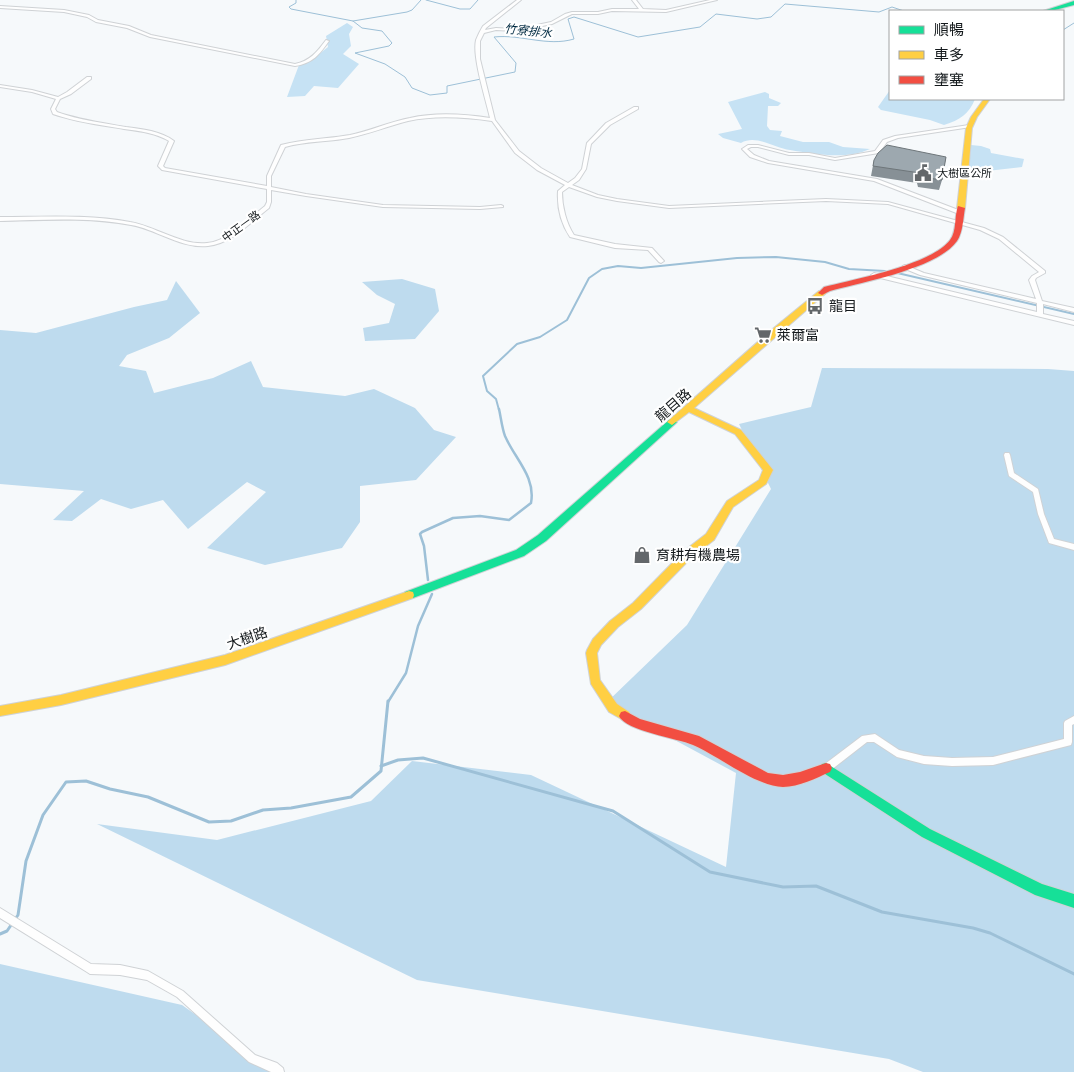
<svg xmlns="http://www.w3.org/2000/svg" width="1074" height="1072" font-family="Figtree,'Noto Sans TC',sans-serif">
  <rect width="100%" height="100%" fill="#f6f9fb"/>
  <g fill="#c6e2f4">
    <path d="M347 23 353 27 349 34 351 46 343 54 359 64 338 88 314 86 305 96 287 97 299 65 314 58 328 47 326 36Z"/>
    <path d="M890 90V99H975C969 114 960 120 944 125L930 120 881 110 878 107Z"/>
    <path d="M765 92 769 94V98L781 103 778 106H768L767 126 770 130 782 131 780 136 803 142H829L843 147 870 149C846 160 815 154 790 150 774 148 756 134 741 143L723 138 718 134 742 129 728 102Z"/>
    <path d="M971 145 981 146 990 149 991 153 1024 159 1022 167 987 171 963 178 970 157Z"/>
  </g>
  <g fill="#bedbee">
    <path d="M402 279 435 289 439 311 415 339 365 341 363 328 389 323 395 304 377 295 362 282Z"/>
    <path d="M176 281 200 313 169 338 127 355 119 366 146 371 154 393 213 378 251 361 263 387 345 396 374 389 415 408 434 430 456 437 416 480 360 486V522L342 548 265 565 207 548 266 492 247 482 188 529 163 500 131 509 101 499 72 521 53 520 84 491 0 484V330L36 333 134 307 167 300Z"/>
    <path d="M822 368 1048 369 1074 371V1072H923L889 1059 417 980 97 824 217 840 371 801 412 761 531 775 726 867 736 773 606 703 687 625 771 489 739 424 811 407Z"/>
    <path d="M0 964 182 1005 277 1072H0Z"/>
  </g>
  <g fill="none" stroke-linecap="round" stroke-linejoin="round">
    <g stroke="#9dc0d7" stroke-width="1">
      <path d="M296 0V3L289 7 291 9 353 21 362 28 382 31 392 43 389 46 355 53 385 64 405 77 412 88 430 95 447 93V86L515 72 516 63 494 37C521 34 547 47 574 39L568 19 574 17 638 37 700 27 716 14 757 19 771 17 785 4 879 12 892 7 904 11"/>
      <path d="M426 0 460 9H470L478 0"/>
      <path d="M353 21 407 12 412 10 421 0"/>
      <path d="M1063 30 1074 23"/>
    </g>
    <g stroke="#9dc0d7" stroke-width="2">
      <path d="M893 272 1074 314"/>
      <path d="M499 410 496 399 487 391 483 376 517 344 540 337 567 320 589 278 602 269 618 266 641 268 737 258 776 257 825 262 849 269 885 271"/>
    </g>
    <g stroke="#9dc0d7" stroke-width="2.5">
      <path d="M428 580 424 546 420 534 422 532 453 518 480 516 509 520 531 503C536 477 515 459 505 436 502 428 501 418 499 409"/>
      <path d="M388 702 406 673 418 626 432 594"/>
    </g>
    <g stroke="#9dc0d7" stroke-width="3">
      <path d="M381 766 398 760 423 758 613 811 710 872 783 887 816 886 882 912 973 928 990 933 1074 974"/>
      <path d="M0 934 7 931 18 915 26 861 43 815 66 782 86 781 110 789 148 797 209 822 231 821 263 810 291 808 351 797 381 771 388 701"/>
    </g>
    <g stroke="#cfd2d5" stroke-width="2">
      <g id="street">
        <path d="M517 0H521L486 28 485 30 496 28 518 29 551 22 565 14 572 12H598L612 9H639L632 0H636L643 9 666 10 710 0H717L666 12 612 11 598 14H572L552 24 518 31 496 30 484 33 480 41V59L495 120 519 151 541 168 568 183 575 178 582 169 587 143 606 123 634 107H638V109L610 125 591 144 586 169 579 180 572 185 598 195 617 199 669 206 826 199 888 202 984 228 1003 237 1045 271V273L1036 278 1035 280 1042 301 1074 308V312L1043 304V314L1074 321V325L872 276 871 275 874 273 1037 312V303L920 275 903 268V266L905 265 924 273 1036 299 1029 280 1032 276 1039 272 999 239 980 230 888 204 826 201 669 208 617 201 597 197 569 187 562 192C562 206 566 223 574 235L615 244 652 248 664 261 661 263 659 262 648 250 615 248 570 237C561 224 557 207 558 191L565 185 537 170 515 153 492 121C464 117 435 115 408 121 388 126 369 134 349 138 328 142 306 141 285 147L271 176V187L306 194 383 205 480 207 501 205 503 206V207L480 209 383 207 306 196 271 190V202L269 208C251 222 231 244 208 246 181 249 156 229 131 225 88 217 43 220 0 221V217C43 217 88 214 130 222 155 226 182 246 207 243 227 242 250 218 265 206L267 202V189L162 170 158 166 169 141C156 133 139 131 124 129 100 125 76 122 53 114L51 109 56 99 32 92 0 87V85L32 90 58 97 67 92 87 77H91V79L71 94 60 99 55 109 57 112C79 120 103 123 126 127 142 129 161 131 174 141L163 166 165 168 267 186V176L281 145C304 139 327 139 350 135 370 131 389 122 410 118 436 112 464 114 490 118 486 100 472 57 476 40 478 35 480 31 483 26Z"/>
        <path d="M0 6 64 10 89 15 98 20 129 26 151 35 295 64C310 61 317 52 326 40L329 41C319 55 313 63 295 66L150 37 127 28 96 22 87 17 64 12 0 8Z"/>
        <path d="M969 125H971V127L898 138 887 142 879 153 835 160 809 155H789L758 147H751L747 149 754 155 769 161 877 179 961 211V213L959 214 874 181 768 163 750 157 742 149 748 145H758L789 153H809L835 158 875 151 883 140 895 136Z"/>
        <path d="M1005 453H1009L1010 455 1014 473 1038 489 1044 514 1054 539 1074 544V550L1049 543 1038 514 1033 492 1009 476 1004 455Z"/>
        <path d="M1074 716V724L1072 725V742L1071 745 993 765 952 766 924 764 897 757 874 742H867L831 770 828 771 825 770 824 767 825 764 862 736 875 734 899 750 924 756 952 758 993 757 1064 739V723L1065 721Z"/>
        <path d="M0 908 91 964 120 965 148 971 183 991 255 1055 277 1063 283 1068 284 1072H271L249 1062 177 997 147 980 120 975 90 974 87 972 0 918Z"/>
      </g>
    </g>
    <g stroke="#cfd2d5" stroke-width="2">
      <g id="fast">
        <path d="M1074 1V5L1051 11H1043Z"/>
        <path d="M672 419 677 422 675 424 546 541 524 556 413 598H405L404 595 405 592 516 550 538 535 669 420Z"/>
        <path d="M826 763 930 829 1042 884 1074 894V908L1035 895 922 837 822 772 820 768 822 764Z"/>
      </g>
    </g>
    <g stroke="#cfd2d5" stroke-width="2">
      <g id="slow">
        <path d="M984 99H990L977 117 972 128 965 208 961 210 957 208 966 128 971 117Z"/>
        <path d="M819 291H822L826 293 694 408 741 430 773 470 766 484 733 507 714 540 692 557 641 609 618 627 601 645 597 653 600 680 617 704 629 712 631 716 629 720 625 721 609 712 591 684 586 653 587 650 593 639 610 621 633 603 684 551 706 534 727 501 759 480 763 470 735 434 689 412 672 425 667 422 769 332Z"/>
        <path d="M409 591 413 592 414 595 413 598 225 665 61 705 0 716V706L61 695 225 655Z"/>
      </g>
    </g>
    <g stroke="#cfd2d5" stroke-width="2">
      <g id="jam">
        <path d="M958 206 965 208C963 219 963 232 957 241 937 269 862 282 830 291L822 295 818 293 824 287C855 279 931 265 950 240 957 231 954 217 958 206Z"/>
        <path d="M625 711 640 719 699 736 768 773 783 775 800 772 826 763 830 764 832 768 830 772C816 778 799 787 783 787 755 786 719 756 693 745 677 738 626 731 619 716L621 712Z"/>
      </g>
    </g>
    <use href="#street" fill="#fefefe" fill-rule="evenodd"/>
    <use href="#fast" fill="#16e098" fill-rule="evenodd"/>
    <use href="#slow" fill="#ffcf43" fill-rule="evenodd"/>
    <use href="#jam" fill="#f24e42" fill-rule="evenodd"/>
  </g>
  <path fill="#879096" d="M946 157 942 180 939 190 918 187 917 183 871 176 874 160Z"/>
  <path fill="#9da8af" stroke="#6e767a" d="M887 145 946 157 942 180 921 177 920 173 873 166 874 160 878 153Z"/>
  <defs>
    <g id="civic-bare" transform="scale(1.35)"><path d="M-.6-6.5H3V-4.5H.6V-3L4-1V1h2V6H-6V1h2V-1L-.6-3ZM-1.2 2.5V6h2.4V2.5Z" fill="#63676a" stroke="#fff" stroke-width="2.5" paint-order="stroke"/></g>
    <g id="bus-bare" transform="scale(1.35)"><path d="M-5-6H5V4H4V6H2V4H-2V6H-4V4H-5ZM-3.5-4V0h7V-4ZM-3.5 1.2v1.5H-2V1.2ZM2 1.2v1.5H3.5V1.2Z" fill="#63676a" stroke="#fff" stroke-width="2.5" paint-order="stroke"/></g>
    <g id="supermarket-bare" transform="scale(1.35)"><path d="M-6-5.5h2.5l.6 2H6L4.5 2H-2.5L-4.4-4H-6ZM-1.5 3.2a1.3 1.3 0 1 0 .1 0ZM3 3.2a1.3 1.3 0 1 0 .1 0Z" fill="#63676a" stroke="#fff" stroke-width="2.5" paint-order="stroke"/></g>
    <g id="shop-bare" transform="scale(1.35)"><path d="M-5-2.5h2.3a2.7 3.5 0 0 1 5.4 0H5L5.5 6h-11ZM-1.5-2.5h3a1.5 2.3 0 0 0-3 0Z" fill="#63676a" stroke="#fff" stroke-width="2.5" paint-order="stroke"/></g>
  </defs>
  <g fill-rule="evenodd">
    <use href="#civic-bare" x="923" y="173"/>
    <use href="#bus-bare" x="815" y="306"/>
    <use href="#supermarket-bare" x="763" y="335"/>
    <use href="#shop-bare" x="642" y="555"/>
  </g>
  <g text-anchor="middle" stroke-width="4.5" stroke-linejoin="round" paint-order="stroke">
    <g font-size="11" fill="#14191c" stroke="#fff" text-anchor="start">
      <text x="937" y="177">大樹區公所</text>
    </g>
    <g font-size="11" fill="#14191c" stroke="#fff">
      <text transform="translate(241 226) rotate(-36)" y="4">中正一路</text>
    </g>
    <g font-size="12" font-style="italic" fill="#032c43" stroke="#fff">
      <text transform="translate(528 31) rotate(6)" y="4">竹寮排水</text>
    </g>
    <g font-size="14" fill="#14191c" stroke="#fff" text-anchor="start">
      <text x="829" y="311">龍目</text>
      <text x="777" y="340">萊爾富</text>
      <text x="656" y="560">育耕有機農場</text>
    </g>
    <g font-size="14" fill="#14191c" stroke="#fff">
      <text transform="translate(673 405) rotate(-41)" y="5">龍目路</text>
      <text transform="translate(247 638) rotate(-19)" y="5">大樹路</text>
    </g>
  </g>
  <rect x="889" y="10" width="175" height="90" fill="#ffffff" stroke="#a1a3a4"/>
  <rect x="899" y="26" width="25" height="8" fill="#16e098" stroke="#a1a3a4"/>
  <text x="934" y="35" font-size="15" fill="#14191c">順暢</text>
  <rect x="899" y="51" width="25" height="8" fill="#ffcf43" stroke="#a1a3a4"/>
  <text x="934" y="60" font-size="15" fill="#14191c">車多</text>
  <rect x="899" y="76" width="25" height="8" fill="#f24e42" stroke="#a1a3a4"/>
  <text x="934" y="85" font-size="15" fill="#14191c">壅塞</text>
</svg>
